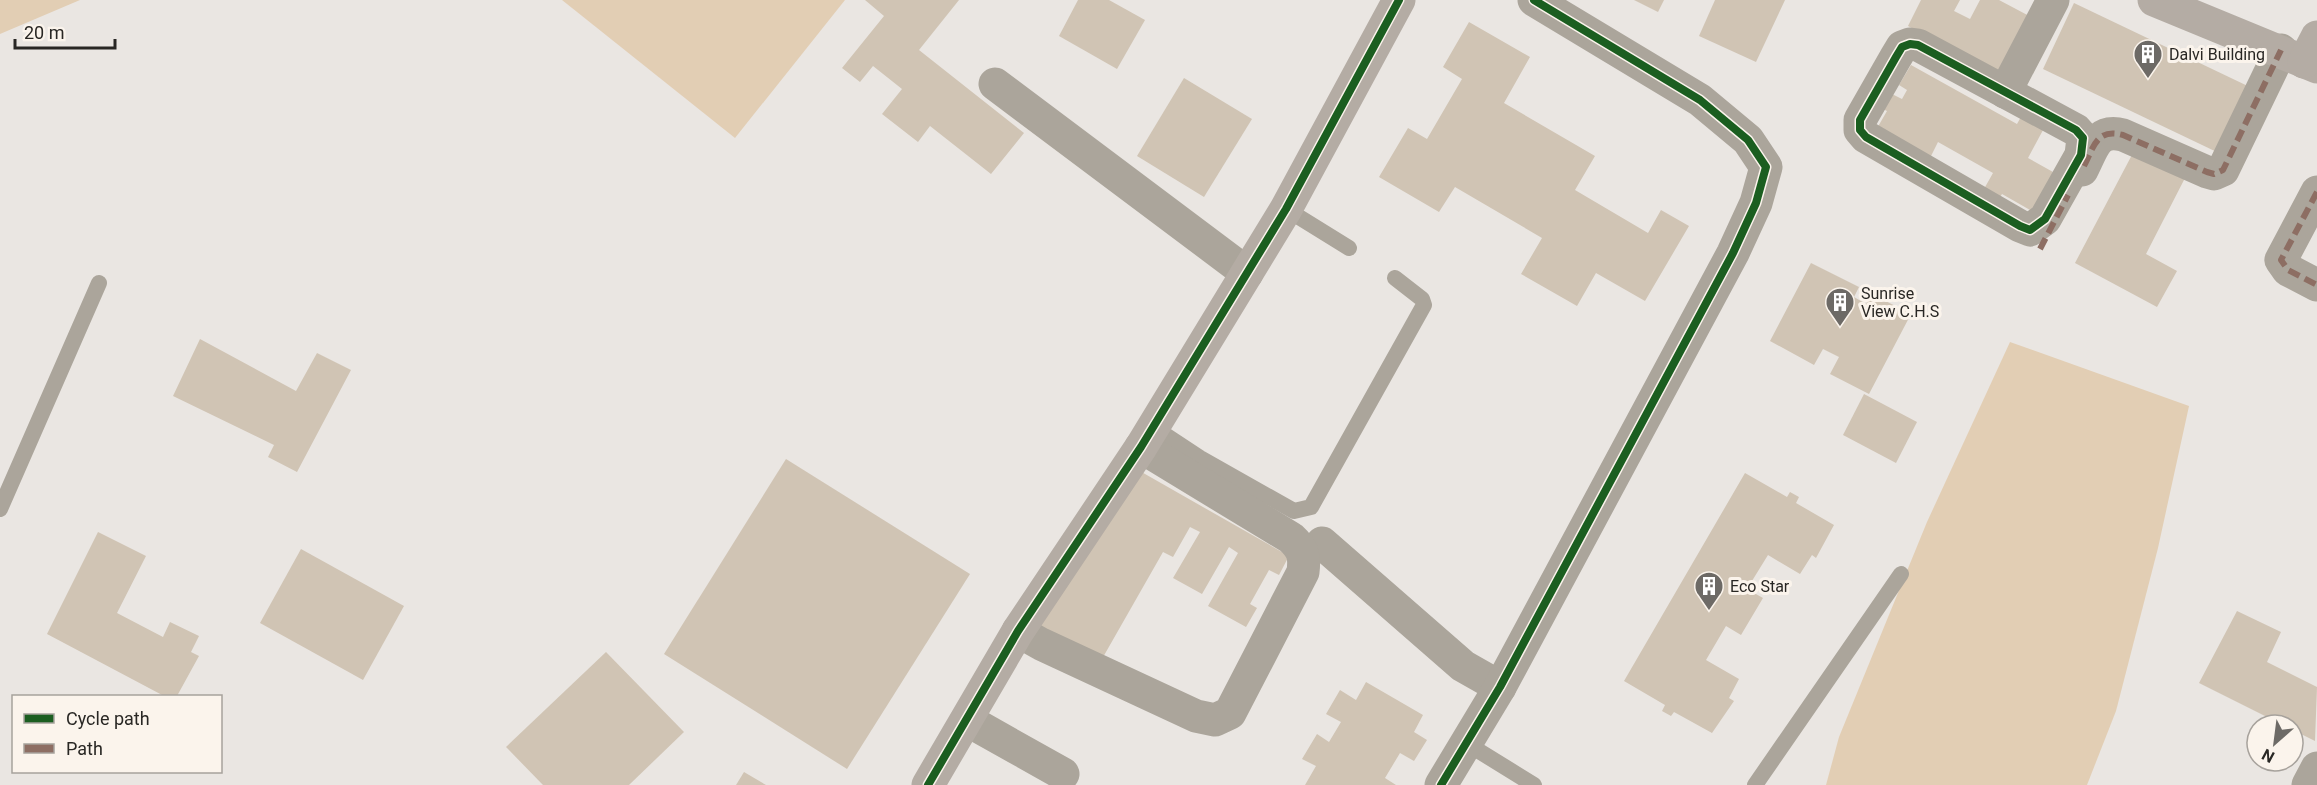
<svg xmlns="http://www.w3.org/2000/svg" width="2317" height="785" font-family="Roboto,sans-serif">
  <rect width="100%" height="100%" fill="#eae6e2"/>
  <g fill="#e2ceb4">
    <path d="M0 0H80L0 34Z"/>
    <path d="M562 0H845L735 138Z"/>
    <path d="M2010 342 2189 406 2158 548 2116 711 2087 785H1826L1839 737 1927 522Z"/>
  </g>
  <g fill="#d0c4b4">
    <path d="M865 0H959L919 50 1024 133 991 174 930 126 918 142 882 114 902 89 873 66 860 82 842 68 884 16Z"/>
    <path d="M1078 0H1109L1145 20 1117 69 1059 36Z"/>
    <path d="M1634 0H1664L1658 12Z"/>
    <path d="M1715 0H1785L1756 62 1699 36Z"/>
    <path d="M1921 0H1960L1954 11 1970 19 1980 0H1999L2033 18 2002 76 1908 26Z"/>
    <path d="M2074 3 2254 89 2223 155 2043 69Z"/>
    <path d="M1469 22 1530 57 1504 103 1595 156 1575 190 1648 233 1661 210 1689 226 1645 301 1596 273 1577 306 1521 274 1542 238 1455 187 1439 212 1379 177 1408 128 1427 139 1462 79 1443 67Z"/>
    <path d="M1911 65 2017 124 2027 106 2049 119 2028 158 2053 172 2037 214 2002 194 1995 205 1980 196 1993 173 1938 142 1929 160 1876 130 1887 111 1881 108 1890 93 1902 99 1907 90 1899 85Z"/>
    <path d="M1184 78 1252 119 1204 197 1137 156Z"/>
    <path d="M2134 151 2185 178 2146 254 2177 271 2157 307 2075 263Z"/>
    <path d="M1811 263 1859 287 1854 297 1866 304 1872 294 1911 314 1869 394 1830 374 1839 357 1823 349 1814 365 1770 341Z"/>
    <path d="M200 339 296 391 317 353 351 370 297 472 268 457 274 445 173 396Z"/>
    <path d="M1864 394 1917 422 1896 463 1843 435Z"/>
    <path d="M786 459 970 574 847 769 664 654Z"/>
    <path d="M1131 466 1289 556 1279 575 1269 570 1250 604 1257 608 1246 627 1208 606 1238 553 1229 547 1202 594 1173 578 1200 532 1190 527 1173 557 1163 552 1098 666 1037 631Z"/>
    <path d="M1745 473 1787 497 1790 492 1799 497 1796 503 1834 525 1816 558 1812 555 1800 574 1768 555 1747 589 1763 598 1741 635 1726 626 1706 660 1739 679 1729 698 1734 701 1712 733 1674 712 1671 716 1662 711 1665 705 1624 681Z"/>
    <path d="M98 532 146 556 117 613 163 637 170 622 199 636 191 652 199 656 177 696H164L47 634Z"/>
    <path d="M301 549 404 606 363 680 260 623Z"/>
    <path d="M2237 611 2281 632 2267 662 2317 687 2315 741 2293 730V725H2283L2199 683Z"/>
    <path d="M606 652 684 732 629 785H543L506 747Z"/>
    <path d="M1366 682 1423 715 1414 732 1427 740 1414 761 1400 753 1385 778 1396 785H1305L1316 766 1302 759 1317 734 1329 742 1341 722 1326 714 1340 690 1356 700Z"/>
    <path d="M744 772 766 785H736Z"/>
  </g>
  <g fill="none" stroke-linecap="round" stroke-linejoin="round">
    <g stroke="#aba59b" stroke-width="16">
      <path d="M1286 209 1349 248"/>
      <path d="M1153 427 1200 458 1294 511 1311 507 1424 305 1422 299 1395 278"/>
      <path d="M0 509 99 283"/>
      <path d="M1466 743 1534 785"/>
      <path d="M1755 785 1901 574"/>
    </g>
    <g stroke="#aba59b" stroke-width="33">
      <path d="M1910 44 1918 45 2076 130 2083 138 2081 155 2045 219 2030 230 2020 226 1866 137 1860 130V120L1896 57 1902 47Z"/>
      <path d="M995 84 1247 273"/>
      <path d="M2005 92 2053 0"/>
      <path d="M2082 170C2093 149 2096 128 2123 135L2207 172 2214 174 2223 170 2281 50"/>
      <path d="M2317 192 2281 260 2288 270 2317 285"/>
      <path d="M1322 543 1463 666 1500 687"/>
      <path d="M1018 631 1041 644 1196 716 1215 720 1230 713 1303 572C1305 556 1303 549 1291 538L1141 447"/>
      <path d="M967 720 1063 774"/>
      <path d="M1441 785 1500 687 1733 253 1756 203 1766 167 1748 140 1700 100 1534 0"/>
      <path d="M2308 785 2317 768"/>
    </g>
    <g stroke="#b4aca4" stroke-width="33">
      <path d="M2154 0 2317 67"/>
      <path d="M2304 62 2317 37"/>
      <path d="M928 785 1018 631 1141 447 1286 209 1399 0"/>
    </g>
    <g stroke="#8d6e63" stroke-width="6" stroke-dasharray="12 6" stroke-linecap="butt">
      <path d="M2084 166C2094 146 2097 128 2123 135L2207 172 2214 174 2223 170 2281 50"/>
      <path d="M2317 192 2281 260 2288 270 2317 285"/>
      <path d="M2040 249 2068 195"/>
    </g>
    <g stroke="#fbf4ec" stroke-width="11">
      <g id="cycleway">
        <path d="M1910 44 1918 45 2076 130 2083 138 2081 155 2045 219 2030 230 2020 226 1866 137 1860 130V120L1896 57 1902 47Z"/>
        <path d="M928 785 1018 631 1141 447 1286 209 1399 0"/>
        <path d="M1441 785 1500 687 1733 253 1756 203 1766 167 1748 140 1700 100 1534 0"/>
      </g>
    </g>
    <use href="#cycleway" stroke="#1b5e20" stroke-width="8"/>
  </g>
  <defs>
    <g id="building-pin" transform="scale(1.5)"><path d="M0 17L-7.5 6A9.5 9.5 0 1 1 7.5 6Z" fill="#6d6a66" stroke="#fbf4ec"/><path d="M-4-6H4V6H1V3H-1V6H-4ZM-2.5-4.3h1.7v1.8h-1.7ZM.8-4.3h1.7v1.8H.8ZM-2.5-1h1.7V.8h-1.7ZM.8-1h1.7V.8H.8Z" fill="#fff"/></g>
  </defs>
  <g fill-rule="evenodd">
    <use href="#building-pin" x="2148" y="54"/>
    <use href="#building-pin" x="1840" y="302"/>
    <use href="#building-pin" x="1709" y="586"/>
  </g>
  <g text-anchor="middle" stroke-width="6" stroke-linejoin="round" paint-order="stroke">
    <g font-size="16" fill="#292724" stroke="#fbf4ec" text-anchor="start">
      <text x="2169" y="60">Dalvi Building</text>
      <text x="1861" y="299">Sunrise<tspan x="1861" dy="18">View C.H.S</tspan></text>
      <text x="1730" y="592">Eco Star</text>
    </g>
  </g>
  <rect x="12" y="695" width="210" height="78" fill="#fbf4ec" stroke="#a7a29c" stroke-width="1.5"/>
  <rect x="24" y="714" width="30" height="9" fill="#1b5e20" stroke="#a7a29c" stroke-width="1.5"/>
  <text x="66" y="725" font-size="18" fill="#292724">Cycle path</text>
  <rect x="24" y="744" width="30" height="9" fill="#8d6e63" stroke="#a7a29c" stroke-width="1.5"/>
  <text x="66" y="755" font-size="18" fill="#292724">Path</text>
  <g transform="translate(2275 743) rotate(208)"><circle r="28" fill="#fbf4ec" stroke="#a7a29c" stroke-width="1.5"/>
  <path d="M0-4.5L10 22L0 15L-10 22Z" fill="#6d6a66"/>
  <text y="-9" font-size="16" font-weight="bold" text-anchor="middle" fill="#292724">N</text>
  </g>
  <path d="M15 39v9h100v-9" fill="none" stroke="#292724" stroke-width="3"/>
  <text x="24" y="39" font-size="18" fill="#292724" stroke="#fbf4ec" stroke-width="4.5" paint-order="stroke">20 m</text>
</svg>
